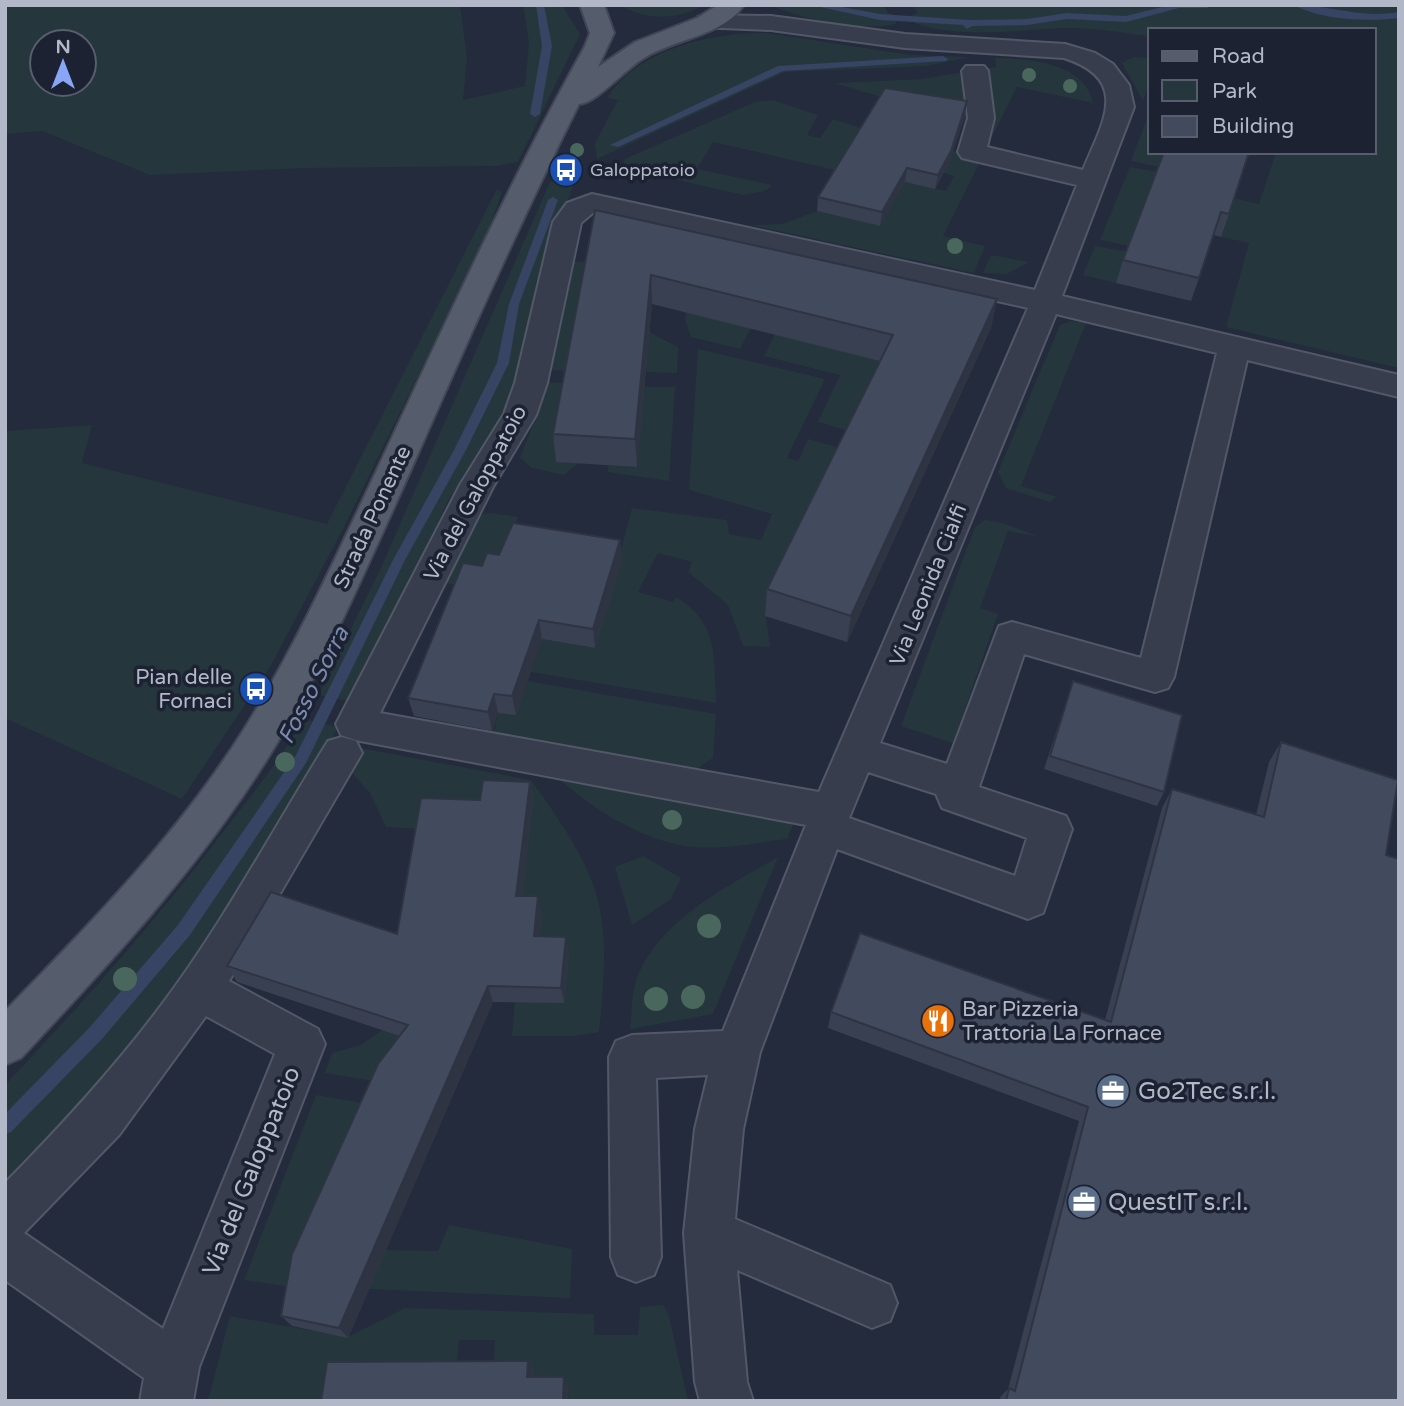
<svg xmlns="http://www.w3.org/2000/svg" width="1404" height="1406" font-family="'Varela Round',sans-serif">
  <rect width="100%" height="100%" fill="#232b3c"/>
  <g fill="#25373d" fill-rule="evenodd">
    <path d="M5 5H460L467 58 463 100 525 86 529 42 523 5H562L580 34 518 162 495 166 304 168 150 175 42 131 5 134ZM42 42H84V84H42Z"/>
    <path d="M620 5H704C678 20 646 21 620 5Z"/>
    <path d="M770 5H883L888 13 895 15 896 24C858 31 806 21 770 5Z"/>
    <path d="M911 5H1399V368L1226 327 1249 243 1221 237 1233 198 1259 204 1276 152H1374V30H1150V36C1122 33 1093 27 1064 28 1017 30 960 39 914 23L912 15 918 13Z"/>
    <path d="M766 33 911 55 969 57 927 66 785 72 597 159 595 143 618 100 607 98C638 49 712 32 766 33Z"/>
    <path d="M1134 57 1150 58V81L1143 101 1122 63Z"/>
    <path d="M995 58C1028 59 1085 62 1093 103L1017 87 987 147 962 140 968 116 928 109 839 171 713 142 697 169 773 185 765 191 743 195 622 167 625 159 755 102 773 100 818 115 807 135 820 138 833 119 880 134 888 99 834 83 922 79 996 67Z"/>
    <path d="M1147 119 1150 120V152H1165L1160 167 1131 161Z"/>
    <path d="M951 150 982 158 943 236 985 246 974 273 750 225 783 224 817 211 880 226 905 182 946 191 954 176 944 173Z"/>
    <path d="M1130 167 1158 172 1130 246 1100 240Z"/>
    <path d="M557 180 573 186 555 234 517 379 492 438 449 499 352 702 318 695 379 572 550 182Z"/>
    <path d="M497 189 502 192 487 235 344 527 270 667 182 799 5 718V431L92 425 82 463 327 524Z"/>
    <path d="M1095 246 1128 252 1116 283 1083 275Z"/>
    <path d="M991 255 1029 262 1007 274 983 273Z"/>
    <path d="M569 261 593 263 573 371 546 370Z"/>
    <path d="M686 312 751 328 740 349 691 337 685 320Z"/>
    <path d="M1071 321 1086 323 1021 486 1057 497 1050 502 1006 488 998 472 1060 325Z"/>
    <path d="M649 332 678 347 677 373 646 372Z"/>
    <path d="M775 334 890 363 856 433 818 422 840 375 764 356Z"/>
    <path d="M698 349 825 379 787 458 798 461 808 439 847 450 766 616 770 647 743 646 728 605 688 572 692 562 658 553 638 592 673 602 676 597C719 623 714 658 716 703L531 672 542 639 595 648 632 508 727 520 729 534 761 540 772 514 689 490Z"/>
    <path d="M543 382 571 383 556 461 578 463 564 475 532 468 520 458 536 417Z"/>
    <path d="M644 387H675L669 481 608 472V465L637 467Z"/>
    <path d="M491 513 518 517 499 570 463 585 444 583 471 522 479 515Z"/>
    <path d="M985 520 1000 522 1040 537 1008 531 980 608 998 614 953 743 901 726 975 527Z"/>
    <path d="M528 681 716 714 713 758 687 775 492 739 498 713Z"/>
    <path d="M303 719 338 727 323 757C267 844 216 937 152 1020 108 1077 56 1129 5 1180V1085C81 1005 153 924 220 836 249 798 280 761 303 719Z"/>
    <path d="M360 748 531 780C553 811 578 845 592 882 610 928 604 984 599 1032L574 1036H512L515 1002 538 952 425 829 386 827 370 793 350 771Z"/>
    <path d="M553 774 795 820 787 839C753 843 714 852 679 845 632 835 588 805 553 774Z"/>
    <path d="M643 856 681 878 671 899 632 925 615 867Z"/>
    <path d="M778 857 713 1014 630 1029C632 1015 631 999 635 985 652 924 726 887 778 857Z"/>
    <path d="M382 1030 418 1036 385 1083 325 1073 332 1053 361 1045Z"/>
    <path d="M316 1095 374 1105 298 1288 244 1280Z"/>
    <path d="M449 1225 572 1249 570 1298 369 1289 385 1250 438 1251Z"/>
    <path d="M663 1305 669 1316 688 1401H568L569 1388 493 1372 495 1340H459L456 1373 336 1401H208L230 1316 348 1337 405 1308 594 1314V1335H638L640 1307Z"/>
  </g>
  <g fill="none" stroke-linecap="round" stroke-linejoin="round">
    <g fill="#374463" fill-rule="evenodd">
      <path d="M536 5H544L552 46 540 114 535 117 530 114 542 46Z"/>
      <path d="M811 5H831L880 14 970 20 1027 19 1067 13 1126 16 1170 5H1211L1207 8H1179L1126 22 1067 19 1027 25 972 26 967 29 963 25 880 20Z"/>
      <path d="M1294 5C1332 5 1358 19 1399 12V18C1368 22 1321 20 1294 5Z"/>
      <path d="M943 56 948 59 946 61 783 71 618 147 610 145 778 66Z"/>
      <path d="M553 197 558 200 519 304 509 363 466 450 405 560 306 763 190 935 102 1039 11 1132 5 1134V1114L90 1027 178 925 296 755 393 560 454 450 497 363 509 304 548 200Z"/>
    </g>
    <g stroke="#525867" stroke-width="4">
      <g id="minor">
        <path d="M707 15 771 16 905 34 1065 44 1095 53 1113 64 1129 85 1134 107 1062 296 1399 375V397L1247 360 1174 677 1168 688 1155 692 1024 654 979 787 1066 816 1072 829 1043 913 1028 919 837 849 760 1052 743 1129 735 1219 890 1285 897 1303 890 1321 872 1328 737 1270 747 1382 753 1401H700L695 1382 684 1233 695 1129 708 1075 656 1078 661 1257 654 1275 636 1282 618 1275 611 1257 609 1057 616 1041 632 1035 723 1031 806 825 355 740 341 735 336 724 460 485 504 414 515 383 553 222 567 203 592 194 1035 290 1077 185 962 158 958 152 968 118 962 71 966 66H984L988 71 994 118 987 147 1083 170C1102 123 1132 80 1064 58L905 48 771 30 698 27 695 22 698 17ZM595 211 1028 308 819 792 380 713 493 487 536 415 547 383 581 223ZM1056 314 1217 353 1141 658 1012 622 999 626 947 764 880 743ZM868 772 936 794 942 808 1027 838 1015 876 849 818Z"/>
        <path d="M342 737 356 741 362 753 229 981 318 1029 325 1044 199 1367 193 1401H140L144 1378 5 1280V1183C59 1128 110 1073 157 1011 221 927 272 831 328 741ZM206 1016 275 1054 163 1329 24 1233 119 1135Z"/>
      </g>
    </g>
    <g stroke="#404655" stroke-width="4">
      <path id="major" d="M580 5H604L614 33 598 67 635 42 697 18 718 5H744C723 36 674 39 644 58 626 68 596 104 579 104 514 234 456 368 397 501 357 589 318 679 266 761 197 870 109 964 21 1058L5 1065V1011C90 924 176 836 241 734 293 652 333 563 374 476 442 331 507 186 585 46L590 33Z"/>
    </g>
    <use href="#minor" fill="#373d4c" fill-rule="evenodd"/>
    <use href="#major" fill="#555c6c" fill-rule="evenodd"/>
  </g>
  <g fill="#4a675e">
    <circle cx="1029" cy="75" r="7"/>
    <circle cx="1070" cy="86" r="7"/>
    <circle cx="577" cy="150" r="7"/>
    <circle cx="955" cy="246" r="8"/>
    <circle cx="285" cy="762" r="10"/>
    <circle cx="672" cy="820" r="10"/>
    <circle cx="709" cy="926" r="12"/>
    <circle cx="125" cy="979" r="12"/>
    <circle cx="693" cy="997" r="12"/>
    <circle cx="656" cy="999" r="12"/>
  </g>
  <g fill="#394051">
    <path d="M965 116 948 165 935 189 905 182 880 226 817 211 818 197Z"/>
    <path d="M1164 152 1229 214 1221 237 1214 235 1191 301 1116 283 1123 260Z"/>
    <path d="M595 210 997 299 991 328 847 642 765 616 767 589 880 361 652 304 637 467 556 462 553 434Z"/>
    <path d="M620 540 622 560 595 648 542 639 516 715 498 713 492 731 414 716 408 698 482 566 499 555Z"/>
    <path d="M1073 681 1164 792 1157 806 1044 769Z"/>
    <path d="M1281 742 1386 855 1399 1401H999L1001 1396 1008 1389 1079 1121 828 1028 831 1012 1105 1020 1162 808 1172 789 1256 815 1269 762Z"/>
    <path d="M530 782 533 800 522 896 542 913 539 936 569 953 564 1003 493 1002 348 1338 292 1326 281 1316 400 1036 237 982 227 966 397 934 480 800Z"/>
  </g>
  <g fill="#2e3442">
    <path d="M967 101 965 116 948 165 935 189 938 175Z"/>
    <path d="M907 168 905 182 880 226 882 212Z"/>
    <path d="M651 275 652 304 637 467 635 439Z"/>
    <path d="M997 299 991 328 847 642 851 616Z"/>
    <path d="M620 540 622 560 595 648 593 629Z"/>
    <path d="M539 620 542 639 516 715 512 696Z"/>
    <path d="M494 694 498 713 492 731 488 712Z"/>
    <path d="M530 782 533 800 520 913 516 896Z"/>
    <path d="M538 896 542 913 538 952 534 936Z"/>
    <path d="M566 937 569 953 564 1003 561 988Z"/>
    <path d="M488 986 493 1002 348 1338 339 1328Z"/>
    <path d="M528 1361 534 1372 533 1388 527 1377Z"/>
    <path d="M564 1377 569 1388 568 1401H563Z"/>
  </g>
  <g fill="#424a5e" stroke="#2e3442" stroke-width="2">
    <path d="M885 88 967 101 951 151 938 175 907 168 882 212 818 197Z"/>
    <path d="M1164 152H1249L1229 214 1221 212 1199 278 1123 260Z"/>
    <path d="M595 210 997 299 851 616 767 589 893 335 651 275 635 439 553 434Z"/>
    <path d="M513 523 620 540 593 629 539 620 512 696 494 694 488 712 408 698 463 563 482 566 487 553 499 555Z"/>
    <path d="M1073 681 1182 715 1164 792 1050 756Z"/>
    <path d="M1281 742 1398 780 1386 855 1399 859V1401H1006L1009 1388 1015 1391 1088 1107 831 1012 860 933 1111 1022 1172 789 1264 817Z"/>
    <path d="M483 780 530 782 516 896H538L534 936 566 937 561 988 488 986 339 1328 281 1316 292 1254 378 1064 408 1025 227 966 271 892 397 934 421 798 480 800Z"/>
    <path d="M528 1361 527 1377H564L563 1401H321L327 1362Z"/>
  </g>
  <defs>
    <g id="bus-disc" transform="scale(1.75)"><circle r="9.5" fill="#1a4fb4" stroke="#1c2231"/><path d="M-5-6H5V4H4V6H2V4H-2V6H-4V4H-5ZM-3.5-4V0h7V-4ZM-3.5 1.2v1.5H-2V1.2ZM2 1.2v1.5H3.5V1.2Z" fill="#fff"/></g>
    <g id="restaurant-disc" transform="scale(1.75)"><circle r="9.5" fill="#e8710a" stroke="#1c2231"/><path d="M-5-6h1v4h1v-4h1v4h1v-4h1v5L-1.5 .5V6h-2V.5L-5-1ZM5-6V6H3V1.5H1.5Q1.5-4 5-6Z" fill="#fff"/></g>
    <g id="office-disc" transform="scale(1.75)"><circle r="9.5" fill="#5c6f8a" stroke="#1c2231"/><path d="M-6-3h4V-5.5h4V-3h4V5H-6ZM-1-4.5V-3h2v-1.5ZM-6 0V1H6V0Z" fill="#fff"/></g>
  </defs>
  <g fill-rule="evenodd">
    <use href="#bus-disc" x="566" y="170"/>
    <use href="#bus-disc" x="256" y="689"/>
    <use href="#restaurant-disc" x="938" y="1021"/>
    <use href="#office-disc" x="1113" y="1091"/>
    <use href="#office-disc" x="1084" y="1202"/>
  </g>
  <g text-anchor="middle" stroke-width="7" stroke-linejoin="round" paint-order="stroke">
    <g font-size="18" fill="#b3b8c8" stroke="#1c2231" text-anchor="start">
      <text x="590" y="176">Galoppatoio</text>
    </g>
    <g font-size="21" fill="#b3b8c8" stroke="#1c2231">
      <text transform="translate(475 493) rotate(-62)" y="7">Via del Galoppatoio</text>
      <text transform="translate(372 517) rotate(-65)" y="7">Strada Ponente</text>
      <text transform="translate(928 585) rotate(-68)" y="7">Via Leonida Cialfi</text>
    </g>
    <g font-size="21" fill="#b3b8c8" stroke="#1c2231" text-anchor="end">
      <text x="232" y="684">Pian delle<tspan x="232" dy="24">Fornaci</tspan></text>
      <text x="962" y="1016" text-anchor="start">Bar Pizzeria<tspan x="962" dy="24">Trattoria La Fornace</tspan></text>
    </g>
    <g font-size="23" font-style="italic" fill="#7b8baf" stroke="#1c2231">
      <text transform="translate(313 685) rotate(-63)" y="8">Fosso Sorra</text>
    </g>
    <g font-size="24" fill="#b3b8c8" stroke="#1c2231" text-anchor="start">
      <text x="1138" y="1099">Go2Tec s.r.l.</text>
      <text x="1108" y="1210">QuestIT s.r.l.</text>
    </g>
    <g font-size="24" fill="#b3b8c8" stroke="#1c2231">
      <text transform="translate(251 1171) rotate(-68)" y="8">Via del Galoppatoio</text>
    </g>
  </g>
  <rect width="1404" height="1406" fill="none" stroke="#b3b8c8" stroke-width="14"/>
  <rect x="1148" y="28" width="228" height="126" fill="#1c2231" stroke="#585e6d" stroke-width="2"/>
  <rect x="1162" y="51" width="35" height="10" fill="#555c6c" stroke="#585e6d" stroke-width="2"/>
  <text x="1212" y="63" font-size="21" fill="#b3b8c8">Road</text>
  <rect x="1162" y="80" width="35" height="21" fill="#25373d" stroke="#585e6d" stroke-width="2"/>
  <text x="1212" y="98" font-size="21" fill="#b3b8c8">Park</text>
  <rect x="1162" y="116" width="35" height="21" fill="#424a5e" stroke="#585e6d" stroke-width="2"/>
  <text x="1212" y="133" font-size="21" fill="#b3b8c8">Building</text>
  <g transform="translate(63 63)"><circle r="33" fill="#1c2231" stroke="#585e6d" stroke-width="2"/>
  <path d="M0-5L12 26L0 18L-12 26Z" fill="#88a5f7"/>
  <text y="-10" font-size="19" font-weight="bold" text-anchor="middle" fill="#b3b8c8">N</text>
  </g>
</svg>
